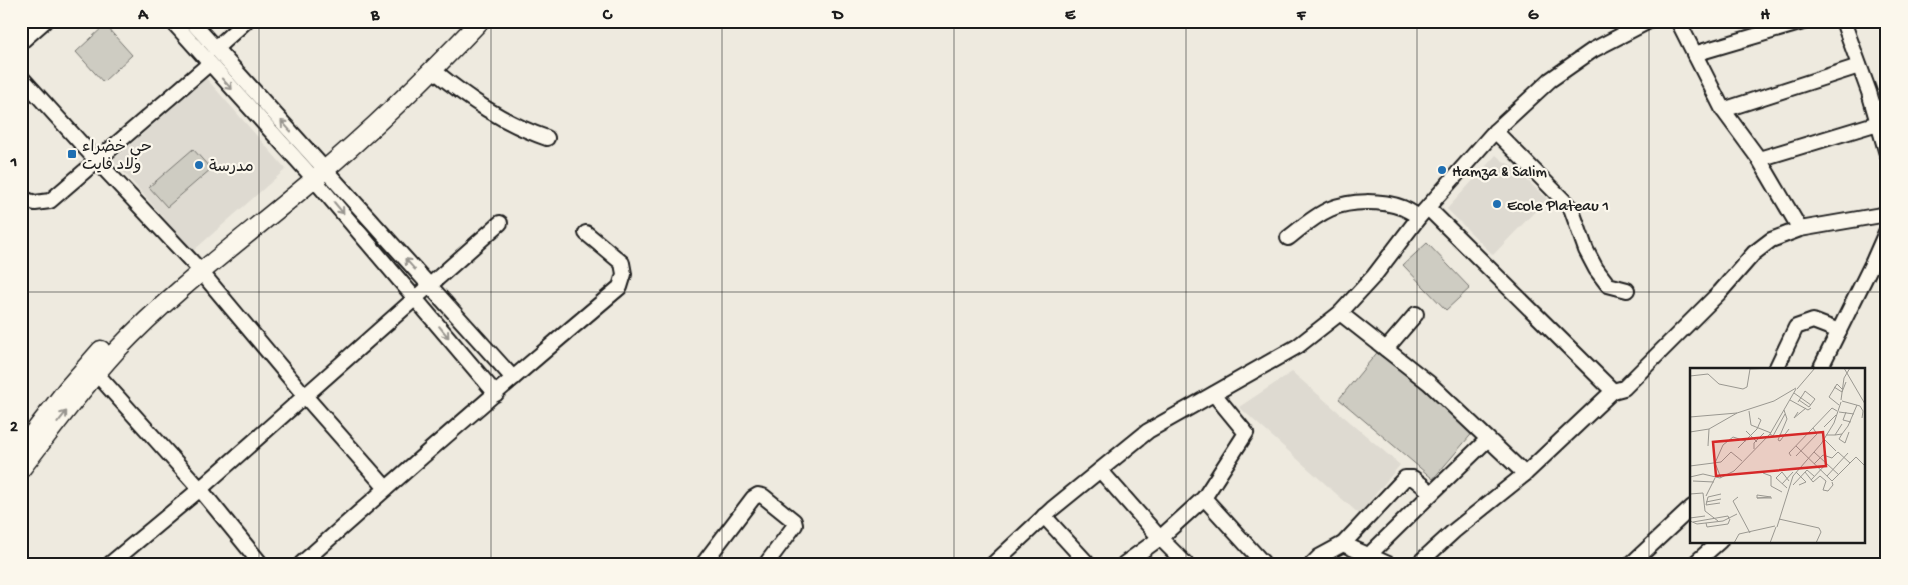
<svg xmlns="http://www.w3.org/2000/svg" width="1908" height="585" font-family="'Gochi Hand','Playpen Sans Arabic',sans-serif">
  <rect width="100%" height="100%" fill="#eeeadf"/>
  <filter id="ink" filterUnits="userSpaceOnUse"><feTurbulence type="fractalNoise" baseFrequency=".02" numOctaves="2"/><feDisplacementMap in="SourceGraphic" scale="10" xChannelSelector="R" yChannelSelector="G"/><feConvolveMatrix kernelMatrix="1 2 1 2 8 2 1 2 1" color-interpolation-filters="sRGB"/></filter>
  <g filter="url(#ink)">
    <g fill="#dedad1">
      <path d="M206 78 286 169 193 251 113 160Z"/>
      <path d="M1496 155 1503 161 1511 165 1547 199 1493 255 1447 209Z"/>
      <path d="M1292 372 1400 465 1359 514 1239 407Z"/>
    </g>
    <g fill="#ceccc2" stroke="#75746f">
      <path d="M105 25 132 55 103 82 76 52Z"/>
      <path d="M193 149 211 169 167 207 149 187Z"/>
      <path d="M1427 243 1470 288 1446 310 1403 265Z"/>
      <path d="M1380 349 1475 430 1433 479 1339 399Z"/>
    </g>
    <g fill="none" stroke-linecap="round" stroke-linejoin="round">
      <g stroke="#1c1c1c" stroke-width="18">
        <g id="minor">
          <path d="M172 21 307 171 496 394"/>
          <path d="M191 21 513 378"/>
          <path d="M1678 21 1723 110 1759 159 1800 229"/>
          <path d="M1843 21 1869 92 1887 154"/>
          <path d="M21 22 22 21"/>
          <path d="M21 42 45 21"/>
          <path d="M215 49 246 21"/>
          <path d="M1694 54 1806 21"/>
          <path d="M433 70C469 99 503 123 547 138"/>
          <path d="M21 77 97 161 195 265"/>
          <path d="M1723 110 1859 66"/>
          <path d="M1495 131 1571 208 1586 250 1596 269 1608 285 1627 290"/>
          <path d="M1759 159 1878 123"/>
          <path d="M21 198 35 203 50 201 209 64"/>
          <path d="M1428 208 1613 391 1624 388 1720 292 1754 253 1771 240 1800 229 1887 214"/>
          <path d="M1288 238C1301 228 1314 216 1330 209 1351 200 1381 200 1403 208 1408 210 1414 214 1419 217"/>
          <path d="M202 273 305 396 386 488"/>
          <path d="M1340 313 1429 383 1525 474"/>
          <path d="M1386 349 1416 314"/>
          <path d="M1776 369 1796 327 1813 321 1839 331"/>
          <path d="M1820 369 1872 264 1887 230"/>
          <path d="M96 373 200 489 261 564"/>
          <path d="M1100 470 1160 538 1186 564"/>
          <path d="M1204 498 1264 564"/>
          <path d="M1044 516 1088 564"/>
          <path d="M1343 544 1388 564"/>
          <path d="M1369 555 1432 493"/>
          <path d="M110 564 200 489 500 223"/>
          <path d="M301 564C406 470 512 378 620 287L624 274 622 263 586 233"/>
          <path d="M703 564 753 498 758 495 763 496 794 521 795 525 766 564"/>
          <path d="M993 564 1052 509 1148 431 1298 346 1340 313 1374 276 1419 217 1495 131 1550 80 1593 50 1649 21"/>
          <path d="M1124 564 1160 538 1204 498 1246 433 1214 394"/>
          <path d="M1312 564 1319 557 1343 544 1405 478H1413L1432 493 1488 439"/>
          <path d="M1418 564 1454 531 1525 474 1613 391"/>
          <path d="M1631 564 1692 507"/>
          <path d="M1694 564 1720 541"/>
        </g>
      </g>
      <g stroke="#1c1c1c" stroke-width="21">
        <g id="major">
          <path d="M21 449 67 389 101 350"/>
          <path d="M21 469C52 429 82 388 116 351 175 288 247 236 313 180 372 130 427 77 480 21"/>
        </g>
      </g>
      <use href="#minor" stroke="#fbf7ec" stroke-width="14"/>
      <use href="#major" stroke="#fbf7ec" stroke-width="18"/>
    </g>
    <defs><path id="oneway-shaft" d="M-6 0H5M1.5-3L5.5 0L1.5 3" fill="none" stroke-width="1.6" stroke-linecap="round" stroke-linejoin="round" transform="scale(1.25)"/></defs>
    <g stroke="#97948e">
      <use href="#oneway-shaft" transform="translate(227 84) rotate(47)"/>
      <use href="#oneway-shaft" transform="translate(286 126) rotate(-132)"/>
      <use href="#oneway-shaft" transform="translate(339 208) rotate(50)"/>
      <use href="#oneway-shaft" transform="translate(410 264) rotate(-132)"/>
      <use href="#oneway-shaft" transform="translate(444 332) rotate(50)"/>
      <use href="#oneway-shaft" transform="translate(62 417) rotate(-52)"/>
    </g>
  </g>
  <path fill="none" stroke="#1c1c1c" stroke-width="1" stroke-opacity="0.55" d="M259 21V564M491 21V564M722 21V564M954 21V564M1186 21V564M1417 21V564M1649 21V564M21 292H1887"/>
  <g fill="#1f6fb2" stroke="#fbf7ec" stroke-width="2">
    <rect x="67" y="149" width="10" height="10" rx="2.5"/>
    <circle cx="199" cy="165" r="5"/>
    <circle cx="1442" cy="170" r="5"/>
    <circle cx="1497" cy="204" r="5"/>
  </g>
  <g text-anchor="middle" stroke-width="4.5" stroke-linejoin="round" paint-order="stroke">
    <g font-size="16" fill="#1c1c1c" stroke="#fbf7ec" text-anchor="start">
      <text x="82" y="151">حي خضراء<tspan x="82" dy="18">ولاد فايت</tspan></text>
      <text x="209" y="171">مدرسة</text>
      <text x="1452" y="176">Hamza &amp; Salim</text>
      <text x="1507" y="210">Ecole Plateau 1</text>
    </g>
  </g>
  <g transform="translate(1690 368)">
    <rect width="175" height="175" fill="#eeeadf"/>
    <path fill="none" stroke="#9a9891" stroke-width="1" d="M154 0 175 36M0 8 18 6 29 16 53 21 57 19 60 1 84 0M144 19 152 24 156 14M107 21 125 0M104 25 121 37M100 32 118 42 121 40M151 32 154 10 160 0M152 33 170 38 173 43 172 50M108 34 114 25 115 23 125 31 119 39 109 32M149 37 139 29 147 16 152 21M94 42 97 51 88 72 90 73 99 61M59 43 61 57 81 65M108 44 104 50 116 40M149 44 164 46M156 44 153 52 161 54M0 49 47 45M134 59 146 47M56 63 67 74M0 64 19 61 47 45 84 33 106 20M80 66 83 68 95 46M152 66 149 71 155 75 159 64M136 67H145L152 56M145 67 152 66 158 58 167 37M134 71 146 83M18 78 19 61M106 78 142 113 166 89 175 98M48 80 67 61 71 52 68 50M64 81V75L74 65M124 84 149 107M101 88 99 85 142 40 147 43M106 88 127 66 123 60M124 96 133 87 142 90 148 84 160 95M0 98 31 94 41 84 52 93M106 104 116 114 109 117M115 104 123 114 130 108 136 113 133 122 138 123 143 117 142 114M73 105 81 108V118L92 124M137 108 158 85M0 109 13 106 30 110 44 103 80 66 106 21M31 110 25 95 33 77 43 69 56 73M121 112 137 95M3 113 24 114M92 116 103 104M103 117 117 102 124 108M97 120 86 110 92 104 99 113M0 126 13 125 15 143 28 153M16 128 25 110M48 129 43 133 60 165M81 129 67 130H82M67 130V127L81 129M16 134 31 131M30 135 16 137 18 129 31 126M0 150 15 148M89 151 129 160 131 164 126 175M0 153 7 156 33 153 47 146M3 154 38 148 39 151M16 155 17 159 38 156 40 151M87 159 103 108 131 76 144 55 151 34M44 175 49 166 85 158M80 175 86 159"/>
    <path fill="#d62828" fill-opacity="0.15" stroke="#d62828" stroke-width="2.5" d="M133 64 136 98 26 108 23 74Z"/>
    <rect width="175" height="175" fill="none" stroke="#1c1c1c" stroke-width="2.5"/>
  </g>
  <rect width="1908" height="585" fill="none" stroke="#fbf7ec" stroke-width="55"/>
  <rect x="28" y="28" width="1852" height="530" fill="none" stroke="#1c1c1c" stroke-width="2"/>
  <g font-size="16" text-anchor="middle" font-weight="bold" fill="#1c1c1c">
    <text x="143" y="19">A</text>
    <text x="375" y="19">B</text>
    <text x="607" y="19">C</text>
    <text x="838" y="19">D</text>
    <text x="1070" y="19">E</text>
    <text x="1301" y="19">F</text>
    <text x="1533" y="19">G</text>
    <text x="1765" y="19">H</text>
    <text x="14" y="166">1</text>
    <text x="14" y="431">2</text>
  </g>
</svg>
